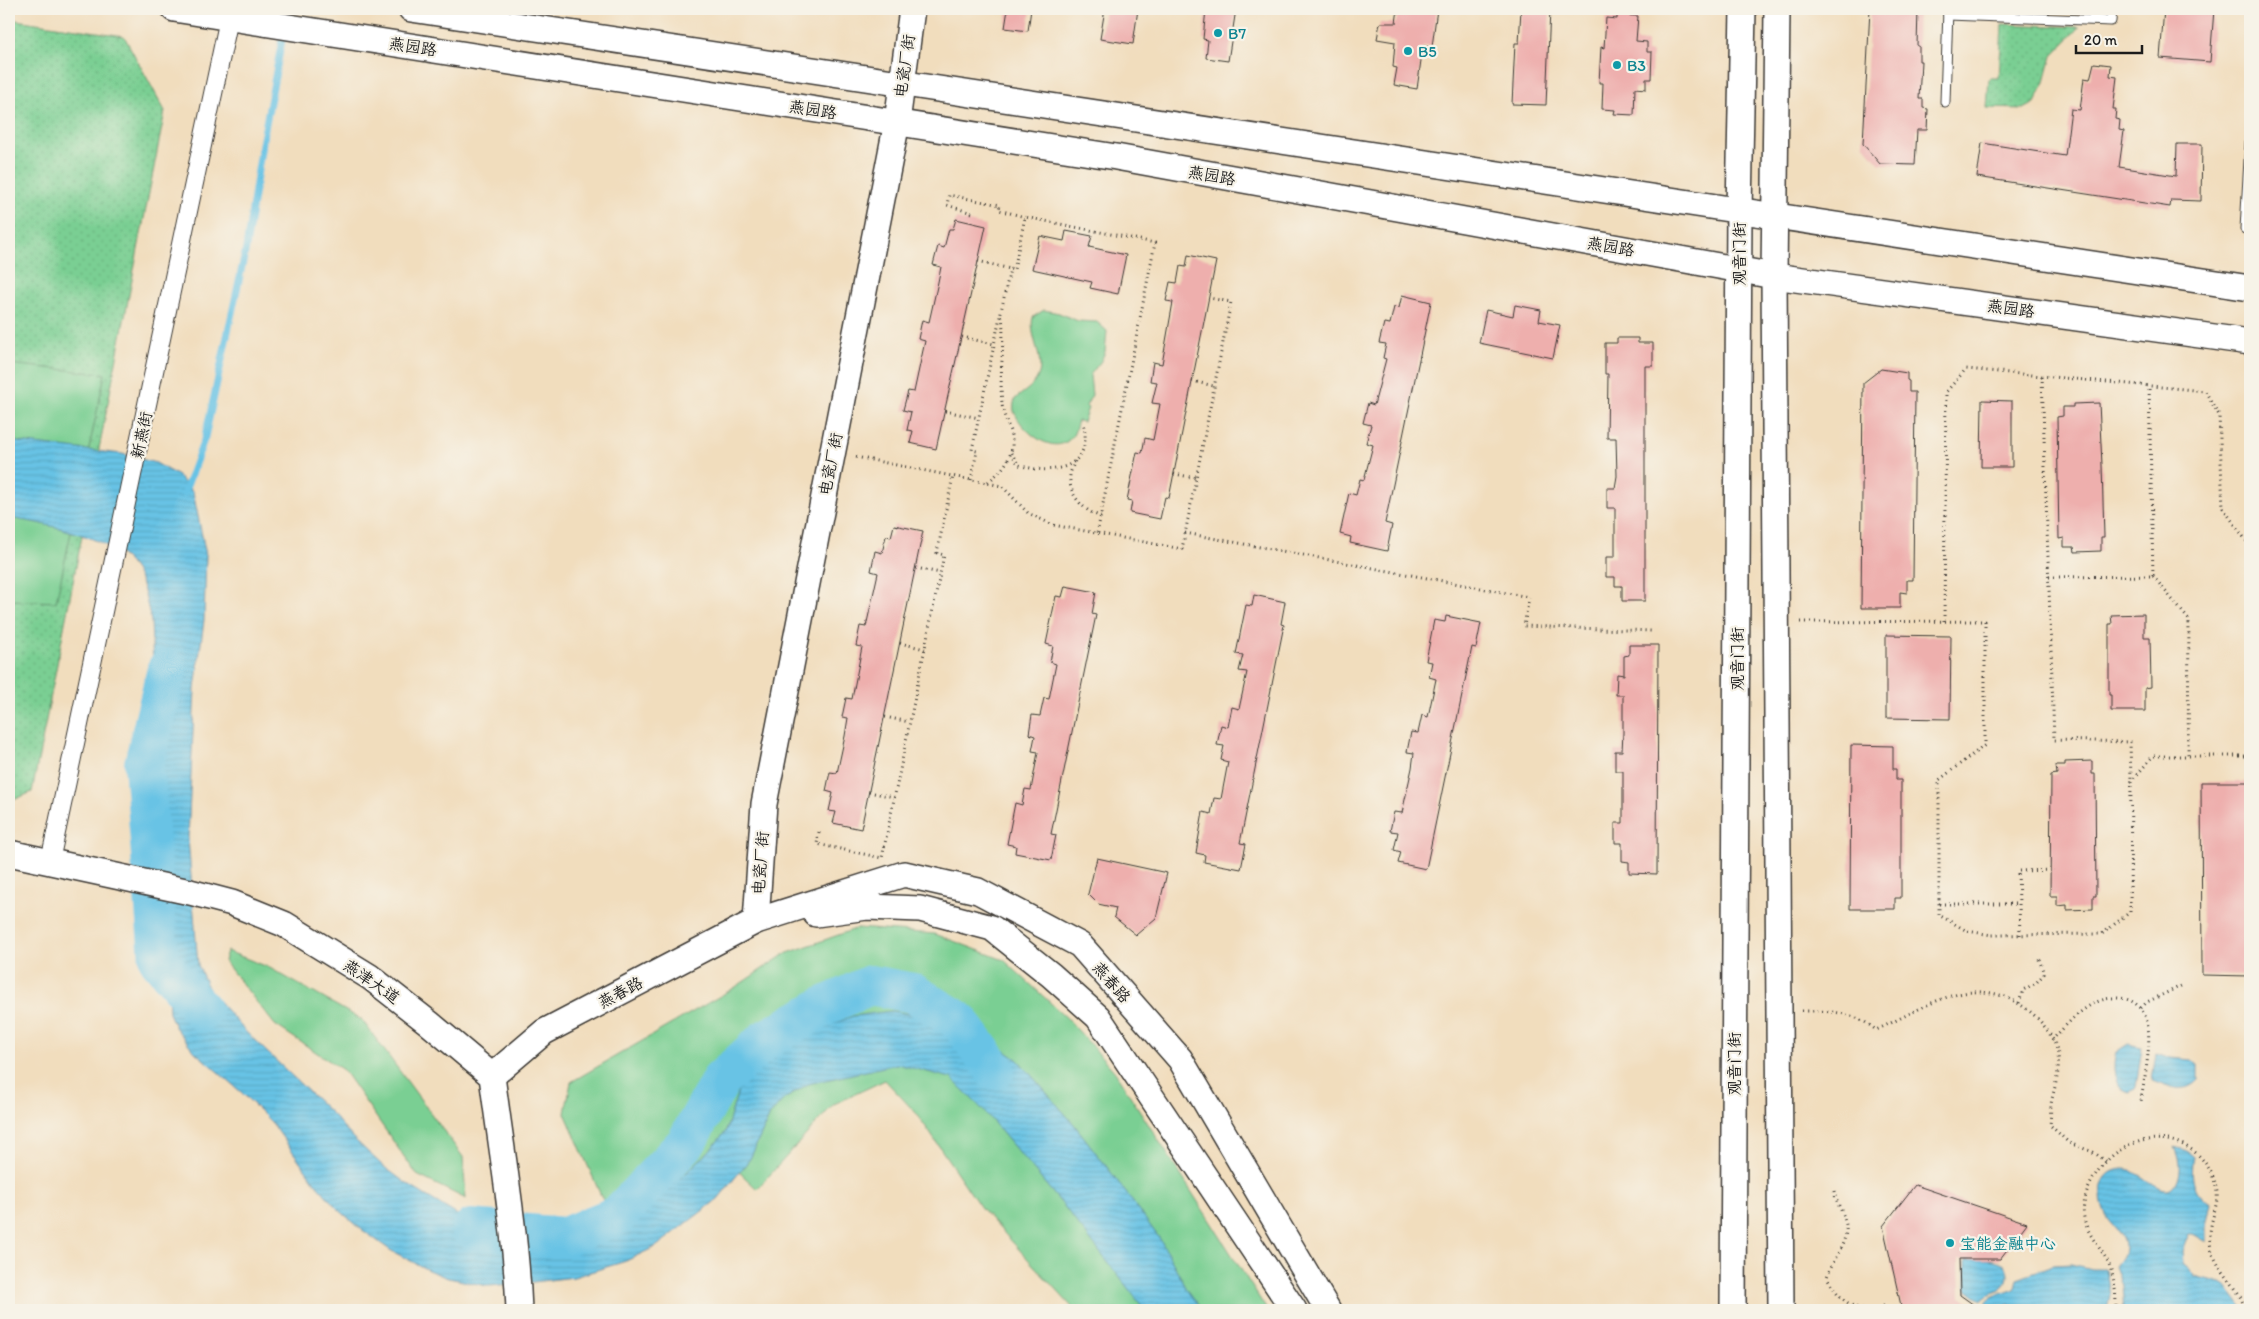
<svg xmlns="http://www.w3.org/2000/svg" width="2259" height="1319" font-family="Itim,'LXGW WenKai TC',sans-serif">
  <defs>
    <pattern id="grass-dots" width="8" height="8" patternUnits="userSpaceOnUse" patternTransform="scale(1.25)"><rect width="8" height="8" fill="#7acf93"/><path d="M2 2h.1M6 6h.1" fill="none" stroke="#69b17e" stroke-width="1.8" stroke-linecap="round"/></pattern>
    <pattern id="water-rules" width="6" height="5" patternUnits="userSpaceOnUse" patternTransform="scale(1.25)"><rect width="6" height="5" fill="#67c3e5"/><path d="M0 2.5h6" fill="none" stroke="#59a7c4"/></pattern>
  </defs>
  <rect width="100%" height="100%" fill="#f7f3e8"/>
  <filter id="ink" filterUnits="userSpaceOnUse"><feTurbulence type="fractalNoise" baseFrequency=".02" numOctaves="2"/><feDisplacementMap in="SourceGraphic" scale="10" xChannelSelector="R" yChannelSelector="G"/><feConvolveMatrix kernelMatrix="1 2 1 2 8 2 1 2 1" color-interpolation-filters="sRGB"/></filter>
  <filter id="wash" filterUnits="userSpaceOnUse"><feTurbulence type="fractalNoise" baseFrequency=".0096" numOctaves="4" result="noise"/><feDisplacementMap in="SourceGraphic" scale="20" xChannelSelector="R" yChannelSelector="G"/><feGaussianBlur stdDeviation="1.12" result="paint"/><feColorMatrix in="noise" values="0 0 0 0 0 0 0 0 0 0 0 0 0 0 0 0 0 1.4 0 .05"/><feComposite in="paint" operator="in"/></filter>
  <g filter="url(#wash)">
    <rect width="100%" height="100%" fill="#f1ddbd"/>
    <g fill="url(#grass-dots)" stroke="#4b7658">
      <path d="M9 19 124 36 165 111 32 792 9 802Z"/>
      <path d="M2002 24 2080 27 2052 56 2045 82 2035 103 2024 109 1987 108 1989 78H1999Z"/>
    </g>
    <g fill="#7acf93" stroke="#4b7658">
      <path d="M1044 310 1059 313 1078 321 1097 322 1107 331 1105 352 1101 361 1090 375 1092 395 1086 406 1088 408 1083 422 1078 421C1076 426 1075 435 1070 439 1052 457 1020 429 1014 411 1013 407 1014 403 1015 399 1022 393 1031 388 1036 380 1048 362 1028 337 1033 317Z"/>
      <path d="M9 364 105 374 56 602 9 600Z"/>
      <path d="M858 928 935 934 1004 960 1068 1019 1115 1072 1267 1310H1071L1072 1307 981 1208 917 1114 885 1080 834 1104 757 1189 734 1167 621 1242 565 1113 571 1082 734 988 785 954Z"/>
      <path d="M227 951 268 967 362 1020 463 1157 466 1199 417 1175 343 1070 275 1025 224 961Z"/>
    </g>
    <g fill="url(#water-rules)" stroke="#427080">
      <path d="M9 441 122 454 156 463 178 476 193 492 206 555 204 620 195 689 188 838 198 965 209 990 246 1032 333 1115 353 1138 383 1166 410 1186 469 1222 500 1232 535 1236H579L610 1227 636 1215 685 1174 710 1150 726 1131 738 1091 756 1062 779 1045 853 1016 892 1011 921 1016 976 1030 1018 1060 1073 1123 1110 1171 1160 1239 1187 1289 1202 1310H1145L1063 1205 984 1111 951 1078 897 1064 808 1084 783 1100 770 1115 750 1159 718 1199 657 1246 626 1261 574 1277 517 1284 488 1286 448 1278 428 1270 390 1250 361 1229 337 1208 317 1185 272 1123 241 1092 195 1052 175 1027 169 1013 151 621C146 602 144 579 130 563 107 536 43 523 9 518Z"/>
      <path d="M2128 1044 2142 1047 2136 1088 2130 1092C2113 1089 2112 1066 2116 1052Z"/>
      <path d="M2156 1053 2171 1058 2191 1060 2198 1065V1080C2184 1095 2169 1086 2152 1080Z"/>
      <path d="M2175 1147 2187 1151 2194 1157C2190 1175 2193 1195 2211 1203L2207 1222V1242L2193 1234H2189L2182 1251 2183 1264 2196 1276 2218 1282 2226 1287 2240 1306 2241 1310H2124L2122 1286 2115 1266C2132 1247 2122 1236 2109 1220 2100 1208 2097 1184 2109 1174 2115 1169 2124 1168 2131 1170 2143 1174 2169 1206 2178 1180 2182 1168 2180 1159 2175 1147Z"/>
      <path d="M1966 1259C1980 1259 2008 1255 2008 1275 2008 1280 2005 1286 2002 1289 1994 1294 1988 1292 1982 1300L1966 1288Z"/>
      <path d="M2071 1264 2091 1269H2106L2110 1295 2107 1310H2019L2009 1303 2003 1310H1995L1987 1304V1301C1995 1292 2006 1295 2015 1288L2017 1278 2054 1265Z"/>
    </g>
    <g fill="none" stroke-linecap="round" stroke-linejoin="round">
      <path stroke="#67c3e5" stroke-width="7" d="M184 494 205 437 220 369 246 248 262 144 288 9"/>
      <g stroke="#67c3e5" stroke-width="40">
        <path d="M167 669 144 764 159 960 202 1011"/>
        <path d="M471 1229 565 1237 618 1215 686 1143 721 1080 765 1040 825 1006 870 985 913 993 959 1021 995 1070"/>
      </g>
    </g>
    <g id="blocks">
      <g fill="#eeafad">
        <path d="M1008 9H1031L1028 31 1005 28Z"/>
        <path d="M1105 9H1138L1133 44 1100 39Z"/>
        <path d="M1206 9H1236L1228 61 1206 58 1208 40 1203 39Z"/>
        <path d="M1398 9H1437L1432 47 1423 46 1417 89 1394 85 1397 68 1393 67 1395 42 1377 39 1380 23H1396Z"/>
        <path d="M1521 9H1550L1546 105 1512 104 1515 43H1519Z"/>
        <path d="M1870 9H1918L1917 46H1919V61H1921L1919 99H1923V108L1928 109 1927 130H1917L1915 165 1880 164 1863 144Z"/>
        <path d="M2164 9H2214L2210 62 2160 58Z"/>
        <path d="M1617 15 1638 16 1636 41 1647 42V52H1652L1651 79H1646V89L1635 88 1634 115 1614 114 1615 110 1602 109 1603 83H1599L1601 47 1604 48 1606 18 1617 19Z"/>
        <path d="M2094 63 2111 65 2110 76 2117 77 2113 109H2116L2115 119 2120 120 2119 130 2124 131 2119 167 2176 176 2177 144H2202L2201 201 2171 200 2170 207 1977 177 1982 143 2065 156 2071 109 2080 110 2084 78 2090 79Z"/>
        <path d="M956 219 986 226 936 449 910 443 913 431 907 430 911 412 903 410 908 391 914 392 925 341 918 339 922 320 929 322 938 282 941 267 933 265 938 246 944 248 949 229H953Z"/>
        <path d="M1066 231 1092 236 1089 247 1126 255 1118 294 1090 288 1092 282 1032 269 1040 236 1064 241Z"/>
        <path d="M1188 255 1216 261 1169 498 1165 497 1160 519 1130 513 1132 501 1127 500 1137 452 1142 453 1145 438 1153 440 1160 404 1152 403 1157 382 1150 381 1153 362 1162 364 1173 302 1166 301 1170 282 1177 283 1180 266 1186 267Z"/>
        <path d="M1402 295 1431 302 1385 523 1392 525 1387 551 1350 543 1351 537 1340 534 1349 493 1356 495 1360 479 1364 480 1373 445 1366 443 1371 425 1363 423 1368 403 1374 405 1386 359 1383 358 1386 344 1379 343 1384 323 1390 324 1394 307 1399 308Z"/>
        <path d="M1515 305 1541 310 1539 321 1560 325 1553 358 1479 343 1486 310 1513 316Z"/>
        <path d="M1617 338H1638V343H1653V366H1645V601H1622V586H1615V577H1606V557H1615V508H1607V488H1615L1617 476 1616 438H1607L1608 374H1605V343H1617Z"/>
        <path d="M1881 369 1907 373V380L1909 381V392H1915L1913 580H1907V593L1900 592V608H1861L1863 383Z"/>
        <path d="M1982 400 2012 401V467H1981Z"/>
        <path d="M2099 403 2102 465 2104 537H2101V551L2075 552 2074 547H2064V538L2059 539 2057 417 2063 416V407H2073V404Z"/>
        <path d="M894 525 923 531 861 829 833 823 836 812 829 811 833 793 826 791 830 772 837 773 845 736 848 718 842 717 846 698 852 699 862 647 856 646 860 626 866 627 878 573 871 571 875 551 882 553 886 536 891 537Z"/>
        <path d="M1065 586 1096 592 1092 614 1096 615 1051 834 1056 835 1051 860 1015 853 1016 846 1007 844 1015 803 1022 805 1025 789 1031 790 1038 752 1032 751 1035 736 1029 734 1032 715 1040 716 1044 698 1049 699 1056 664 1050 662 1053 646 1046 644 1056 596 1062 597Z"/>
        <path d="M1254 595 1285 602 1281 624 1284 625 1240 843 1246 844 1241 869 1204 862 1205 855 1196 853 1203 812 1211 814 1214 798 1221 799 1228 762 1221 760 1224 746 1217 745 1221 725 1228 727 1232 707 1239 709 1247 672 1239 671 1243 655 1236 654 1246 605 1252 606Z"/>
        <path d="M2144 614V637H2150L2151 687 2145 688V711H2111V695H2109V624H2112L2111 615Z"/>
        <path d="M1446 616 1481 623 1476 648 1472 647 1426 869 1398 863 1401 852 1394 850 1398 832 1390 831 1394 812 1402 813 1412 768 1414 753 1407 752 1411 732 1418 733 1422 715 1428 717 1436 679 1429 677 1432 662 1426 661 1434 620 1445 622Z"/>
        <path d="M1886 635 1951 636 1950 719 1886 718Z"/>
        <path d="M1629 645H1658L1657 874 1629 873V862L1622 861V843H1615V823H1623V771H1615V751H1622L1623 733V695H1616L1617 674 1624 675V656L1629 655Z"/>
        <path d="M1851 745 1893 746V769H1896V780H1901V898H1895V909H1850Z"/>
        <path d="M2092 761V774H2095L2096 896H2093V909L2067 910V905L2057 906V896H2050L2051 775 2057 774 2056 765H2065V762Z"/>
        <path d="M2201 782H2250V976L2202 975Z"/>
        <path d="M1097 858 1167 873 1156 918 1136 935 1114 917 1116 908 1098 904 1088 894Z"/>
        <path d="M1915 1185 2027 1223 2000 1259H1959L1960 1295 1981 1310H1902L1883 1226Z"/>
      </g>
    </g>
  </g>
  <g filter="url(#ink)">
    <use href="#blocks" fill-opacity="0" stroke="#3c3934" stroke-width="1"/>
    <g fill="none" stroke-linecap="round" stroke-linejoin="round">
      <g stroke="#3c3934" stroke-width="11">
        <g id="lane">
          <path d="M1948 15 2111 21 2112 9"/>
          <path d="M1945 102 1948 9"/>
          <path d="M2245 229 2250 142"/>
        </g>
      </g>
      <g stroke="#3c3934" stroke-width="20">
        <path id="street" d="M50 861 231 9"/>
      </g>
      <g stroke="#3c3934" stroke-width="28">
        <g id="secondary">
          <path d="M174 9 1116 157 1774 276 2250 342"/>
          <path d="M411 9 2250 288"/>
          <path d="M1777 9 1774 276 1781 1310"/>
          <path d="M9 853 190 892 232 903 284 924 370 977 429 1023 492 1076C502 1154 516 1232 519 1310"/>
          <path d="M816 914 867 907 920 909 992 928 1051 975 1098 1017 1294 1310"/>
          <path d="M756 921 764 804 897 122 912 9"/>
          <path d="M492 1076 544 1032 756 921 904 874 978 891 1080 945 1180 1059 1328 1310"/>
          <path d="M1733 1310 1739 210 1743 9"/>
        </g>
      </g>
      <g stroke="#3c3934" stroke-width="3" stroke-dasharray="1 4" stroke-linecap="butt">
        <path d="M972 213 947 205 949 195 1000 205 999 210 1025 217"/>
        <path d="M978 261 1010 269"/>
        <path d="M962 337 994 344"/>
        <path d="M2042 376 2054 740 2130 742 2131 780"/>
        <path d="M1192 381 1214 386"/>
        <path d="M945 411 979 418"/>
        <path d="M1011 453 1019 465C1054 477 1095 467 1083 422"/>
        <path d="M856 457 1002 486 1028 513 1053 525 1182 549 1231 302 1209 298"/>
        <path d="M1075 461C1072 468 1069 474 1070 481 1070 496 1087 514 1101 516"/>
        <path d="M1174 474 1196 478"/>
        <path d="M971 480 977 451 972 450 1010 269 1014 270 1025 217 1155 243 1097 534"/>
        <path d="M988 482C999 473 1007 465 1011 452 1016 434 1003 421 1002 403 999 374 1005 346 1002 314"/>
        <path d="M1185 533 1529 597 1524 626 1652 631"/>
        <path d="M916 568 940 573"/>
        <path d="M2153 576 2189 620 2188 756"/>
        <path d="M2049 577 2153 576 2149 386"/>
        <path d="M1944 621 1946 392 1966 369 2205 391 2219 415 2223 508 2250 546"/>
        <path d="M1800 622 1985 621V745L1939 780V915L1967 931 1992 935 2102 934 2130 912 2131 782 2153 756H2246L2250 750"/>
        <path d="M900 643 925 649"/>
        <path d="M885 717 909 722"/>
        <path d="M869 792 894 797"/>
        <path d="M819 832 817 844 882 858 944 555 937 553 953 476"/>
        <path d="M1939 904H2019"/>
        <path d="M2020 935 2018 871 2054 870"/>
        <path d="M2019 1003 2023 990 2036 983 2044 974 2039 959"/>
        <path d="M2141 1008 2147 1002 2181 986"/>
        <path d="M1802 1011C1831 1011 1853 1011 1876 1030 1927 1007 1974 969 2028 1010 2039 1018 2053 1035 2057 1050 2061 1067 2056 1082 2052 1099 2050 1107 2051 1117 2050 1125L2069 1143 2093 1152 2106 1161"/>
        <path d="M2052 1040C2072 1019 2094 992 2126 999 2140 1003 2147 1015 2148 1028 2151 1049 2144 1080 2141 1101"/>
        <path d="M1834 1191C1836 1203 1844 1213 1846 1225 1848 1243 1832 1260 1827 1277 1837 1295 1847 1308 1869 1310"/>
        <path d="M1874 1310 1886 1305"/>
        <path d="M2116 1310C2116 1293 2115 1278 2108 1262 2098 1243 2080 1228 2084 1204 2088 1179 2106 1156 2128 1146 2167 1127 2211 1149 2217 1192 2219 1207 2206 1226 2211 1248 2217 1272 2240 1286 2245 1310"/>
      </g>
      <use href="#lane" stroke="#fff" stroke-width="9"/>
      <use href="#street" stroke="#fff" stroke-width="18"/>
      <use href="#secondary" stroke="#fff" stroke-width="25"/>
    </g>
  </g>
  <g fill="#0f9aa8" stroke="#f7f3e8" stroke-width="2">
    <circle cx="1218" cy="33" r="5"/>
    <circle cx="1408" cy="51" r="5"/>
    <circle cx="1617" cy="65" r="5"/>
    <circle cx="1950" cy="1243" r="5"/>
  </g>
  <g text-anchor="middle" stroke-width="4.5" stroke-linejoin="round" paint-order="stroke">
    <g font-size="16" fill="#0d838f" stroke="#f7f3e8" text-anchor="start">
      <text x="1228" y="39">B7</text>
      <text x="1418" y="57">B5</text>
      <text x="1627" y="71">B3</text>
      <text x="1960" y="1249">宝能金融中心</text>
    </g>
    <g font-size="16" fill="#1c1c1c" stroke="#f7f3e8">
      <text transform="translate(413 46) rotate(9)" y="6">燕园路</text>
      <text transform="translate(904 66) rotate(-82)" y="6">电瓷厂街</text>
      <text transform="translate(813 109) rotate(9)" y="6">燕园路</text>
      <text transform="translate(1212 175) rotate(10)" y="6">燕园路</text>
      <text transform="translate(1611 246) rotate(10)" y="6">燕园路</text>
      <text transform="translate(1739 254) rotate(-90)" y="6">观音门街</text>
      <text transform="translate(2011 308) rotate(8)" y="6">燕园路</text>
      <text transform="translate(141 435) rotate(-78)" y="6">新燕街</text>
      <text transform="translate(830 464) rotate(-79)" y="6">电瓷厂街</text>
      <text transform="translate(1737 659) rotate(-90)" y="6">观音门街</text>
      <text transform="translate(760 863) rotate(-86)" y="6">电瓷厂街</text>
      <text transform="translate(372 981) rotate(35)" y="6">燕津大道</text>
      <text transform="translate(1112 982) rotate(49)" y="6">燕春路</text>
      <text transform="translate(620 992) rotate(-28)" y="6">燕春路</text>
      <text transform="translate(1734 1064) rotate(-90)" y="6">观音门街</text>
    </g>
  </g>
  <rect width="2259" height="1319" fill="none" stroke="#f7f3e8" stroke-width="30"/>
  <path d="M2076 45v8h66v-8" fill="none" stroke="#1c1c1c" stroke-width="2.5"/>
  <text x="2084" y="45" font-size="15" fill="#1c1c1c" stroke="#f7f3e8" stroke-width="4" paint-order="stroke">20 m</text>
</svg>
